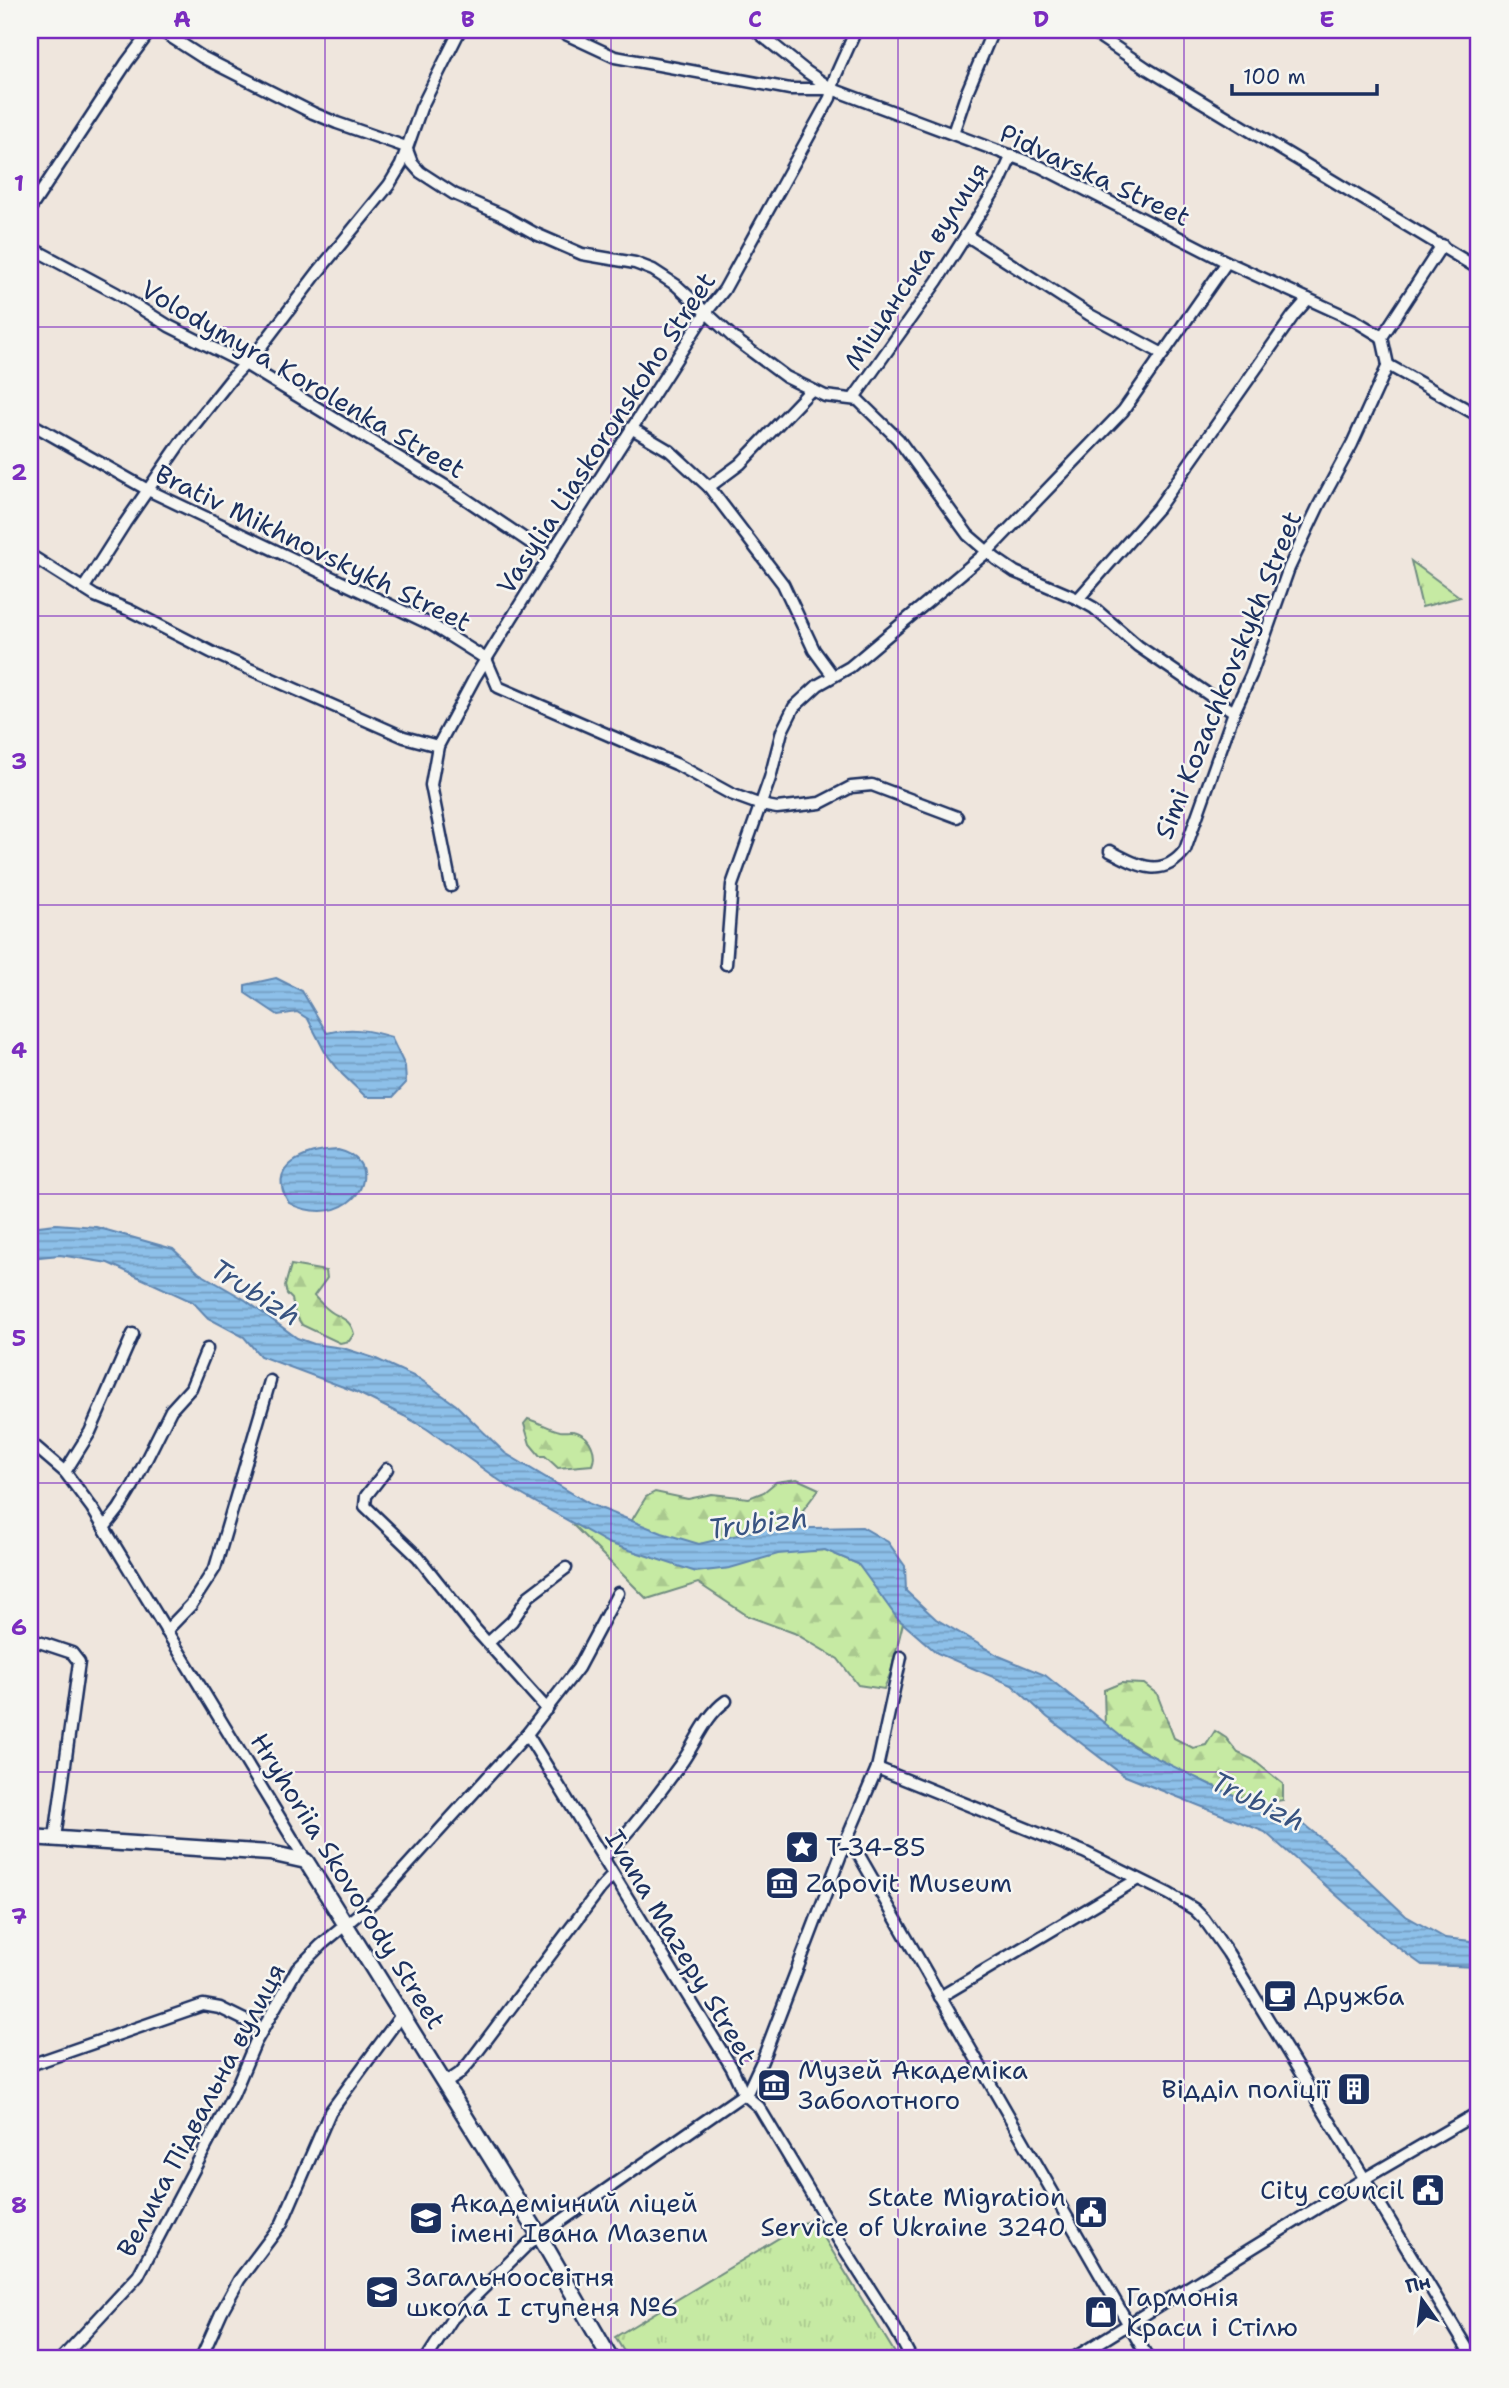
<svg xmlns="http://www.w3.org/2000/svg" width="1509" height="2388" font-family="'Shantell Sans',sans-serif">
  <defs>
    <pattern id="grass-tufts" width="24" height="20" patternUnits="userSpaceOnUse" patternTransform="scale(1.75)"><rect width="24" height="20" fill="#c6eaa3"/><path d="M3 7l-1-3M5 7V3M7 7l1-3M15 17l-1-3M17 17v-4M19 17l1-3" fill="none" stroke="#aac98f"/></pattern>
    <pattern id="forest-firs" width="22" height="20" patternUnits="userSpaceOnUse" patternTransform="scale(1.75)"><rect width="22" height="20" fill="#c6eaa3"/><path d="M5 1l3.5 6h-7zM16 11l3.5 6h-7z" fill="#aac98f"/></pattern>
    <pattern id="water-rules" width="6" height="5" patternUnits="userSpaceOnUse" patternTransform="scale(1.75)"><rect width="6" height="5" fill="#8dc0e9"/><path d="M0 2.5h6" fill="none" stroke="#729cc0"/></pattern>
  </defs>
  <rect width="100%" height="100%" fill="#efe6dd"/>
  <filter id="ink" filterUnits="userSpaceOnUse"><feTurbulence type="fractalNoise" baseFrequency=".0143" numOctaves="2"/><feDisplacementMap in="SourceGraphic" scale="14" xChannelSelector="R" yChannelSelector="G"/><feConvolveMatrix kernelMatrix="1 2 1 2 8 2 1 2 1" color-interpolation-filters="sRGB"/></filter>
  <g filter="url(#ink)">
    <g fill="url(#grass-tufts)" stroke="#708c80" stroke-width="2">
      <path d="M1411 561 1460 597 1422 607Z"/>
      <path d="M812 2218 898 2358H628L615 2337Z"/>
    </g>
    <g fill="url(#forest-firs)" stroke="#708c80" stroke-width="2">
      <path d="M291 1265 326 1271 327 1278 314 1296C320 1302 326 1309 333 1313 344 1319 351 1321 354 1334L349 1341 340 1343 302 1325 295 1314 292 1299 287 1294 285 1286Z"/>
      <path d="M528 1419C539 1422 550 1429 560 1431 566 1432 572 1430 577 1432 591 1437 597 1453 592 1465L558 1468 545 1456H540L530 1444 524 1424Z"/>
      <path d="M797 1479 819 1489 803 1510 808 1529 825 1550 858 1564 903 1623 891 1672 884 1689 858 1685 838 1659 794 1633 748 1616 698 1583 647 1599 573 1525 632 1520 646 1497 655 1492 688 1499 712 1494 749 1498 764 1492 776 1482Z"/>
      <path d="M1121 1683 1144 1684 1157 1694 1174 1738 1193 1748 1206 1745 1215 1731 1226 1738 1238 1753 1252 1759 1283 1784V1800L1271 1802 1263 1807C1208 1784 1152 1761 1105 1726L1104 1690Z"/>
    </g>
    <g fill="url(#water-rules)" stroke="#5f86b1" stroke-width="2">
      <path d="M276 978 302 991 327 1033C350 1027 369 1030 391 1037L405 1066 406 1083 393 1097H366L342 1074 325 1052 308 1019 297 1012 278 1015 245 993V985Z"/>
      <path d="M338 1150C382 1160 364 1210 321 1211 310 1211 299 1209 289 1203 264 1164 308 1151 338 1150Z"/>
      <path d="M56 1224 96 1227 173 1249 199 1273 244 1299 297 1338 314 1344 343 1348 374 1358 420 1379 456 1405 505 1453 590 1504 662 1533 699 1544 763 1529 862 1527 888 1542 905 1566 906 1591 936 1619 999 1656 1045 1675 1134 1747 1219 1789 1302 1823 1344 1857 1406 1916 1445 1938 1479 1942V1967L1422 1965 1386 1939 1265 1832 1123 1775 1047 1717 1012 1685 937 1653 897 1618 858 1564 825 1550 778 1554 730 1568 696 1572 608 1543 510 1488 427 1429 404 1416 354 1391 260 1356 244 1337 208 1318 193 1302 108 1263 60 1255 30 1258V1227Z"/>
    </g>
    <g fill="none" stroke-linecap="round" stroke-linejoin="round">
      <g stroke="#1b2f5e" stroke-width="15">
        <g id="street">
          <path d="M160 30 202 57 313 113 337 123 406 147 412 163 420 172 454 194 502 215 536 234 582 254 635 263 653 270 676 285 735 339 786 377 825 396 858 400 898 439 968 535 996 559 1015 572 1078 599 1094 608 1138 646 1234 712"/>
          <path d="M557 30 615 57 790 89H832"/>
          <path d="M755 30 807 72 832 89 1041 167 1227 262 1354 320 1382 337"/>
          <path d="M1090 30 1146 68 1479 269"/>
          <path d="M953 133 967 92 993 30"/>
          <path d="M30 209 127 62 151 30"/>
          <path d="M966 235 1090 315 1163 354"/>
          <path d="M30 247 116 293 169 326 245 364 457 493 550 556"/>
          <path d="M1388 365 1382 337 1442 245"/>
          <path d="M1388 365 1479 416"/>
          <path d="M853 399 937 281 1000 182 1012 155"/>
          <path d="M30 423 148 490 432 625 486 659 498 687 627 743 676 764 731 794 761 805 777 808 820 803 851 787 872 785 957 817"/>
          <path d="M631 428 670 451 709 487 783 584 814 650 833 676"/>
          <path d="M709 487 740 464 811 390"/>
          <path d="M30 555 95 596 129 610 213 653 404 737 438 746"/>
          <path d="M83 589 125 523 183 439 231 379 260 348 318 272 389 185 401 165 421 108 460 30"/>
          <path d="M1078 599 1158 508 1293 316 1308 299"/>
          <path d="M1110 851C1137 865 1162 880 1185 850L1234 712 1251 675 1289 568 1319 505 1352 444 1388 365"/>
          <path d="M451 886 431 785 438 746 475 677 550 556 707 311 724 290 830 98 835 77 856 30"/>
          <path d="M726 964 732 885 770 778 782 731 794 707 818 685 850 667 987 552 1123 411 1227 262"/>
          <path d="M30 1442 65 1472 92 1508 306 1861"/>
          <path d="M387 1469 366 1496 365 1506 418 1557 475 1629 547 1709"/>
          <path d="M65 1472 90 1432 133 1334"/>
          <path d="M104 1528 119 1509 133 1486 171 1410 191 1388 207 1349"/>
          <path d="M166 1631 191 1605 215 1568 270 1381"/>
          <path d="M30 1639 72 1653 79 1662 55 1838"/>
          <path d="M488 1643 512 1621 529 1596 566 1568"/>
          <path d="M527 1734 732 2068 744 2094 759 2107 838 2239 895 2328 911 2358"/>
          <path d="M877 1768 1084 1852 1169 1894 1194 1909 1204 1919 1228 1953 1473 2358"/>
          <path d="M848 1836 1148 2358"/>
          <path d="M603 1858C632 1830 658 1795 682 1762 696 1742 706 1715 726 1701"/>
          <path d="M940 1997 1138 1879"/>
          <path d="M30 2065 203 2005 220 2008 263 2029"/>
          <path d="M444 2084 459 2074 469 2063 600 1889 613 1875"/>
          <path d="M62 2358 138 2276 233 2095 255 2043 297 1969 321 1945 378 1898 527 1734 578 1668 618 1593"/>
          <path d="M201 2358 222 2311 239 2280 282 2223 330 2112 402 2014"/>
          <path d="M427 2358 452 2319 528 2244 748 2091 762 2061 848 1836 877 1768 901 1657"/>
          <path d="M1074 2358 1364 2179 1479 2112"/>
        </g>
      </g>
      <g stroke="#1b2f5e" stroke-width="19">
        <path id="secondary" d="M30 1837 270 1853 306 1861 539 2235 610 2358"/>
      </g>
      <use href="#street" stroke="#f6f6f2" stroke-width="10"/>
      <use href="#secondary" stroke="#f6f6f2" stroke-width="14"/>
    </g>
  </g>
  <path fill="none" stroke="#7b2cbf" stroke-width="2" stroke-opacity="0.55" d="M325 30V2358M611 30V2358M898 30V2358M1184 30V2358M30 327H1479M30 616H1479M30 905H1479M30 1194H1479M30 1483H1479M30 1772H1479M30 2061H1479"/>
  <defs>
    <g id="sight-square" transform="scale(1.75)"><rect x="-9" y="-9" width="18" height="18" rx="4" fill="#1b2f5e" stroke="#f6f6f2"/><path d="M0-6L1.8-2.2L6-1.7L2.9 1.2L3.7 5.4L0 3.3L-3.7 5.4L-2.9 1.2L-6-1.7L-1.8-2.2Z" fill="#fff"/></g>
    <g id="museum-square" transform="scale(1.75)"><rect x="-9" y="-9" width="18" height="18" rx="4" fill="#1b2f5e" stroke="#f6f6f2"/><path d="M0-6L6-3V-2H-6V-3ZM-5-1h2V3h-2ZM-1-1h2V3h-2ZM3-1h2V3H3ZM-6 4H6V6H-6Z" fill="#fff"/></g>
    <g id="cafe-square" transform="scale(1.75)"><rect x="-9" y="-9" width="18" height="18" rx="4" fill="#1b2f5e" stroke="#f6f6f2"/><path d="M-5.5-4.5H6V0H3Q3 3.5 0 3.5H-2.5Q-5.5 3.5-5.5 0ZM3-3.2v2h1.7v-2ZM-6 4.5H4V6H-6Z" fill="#fff"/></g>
    <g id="building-square" transform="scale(1.75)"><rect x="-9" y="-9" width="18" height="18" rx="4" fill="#1b2f5e" stroke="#f6f6f2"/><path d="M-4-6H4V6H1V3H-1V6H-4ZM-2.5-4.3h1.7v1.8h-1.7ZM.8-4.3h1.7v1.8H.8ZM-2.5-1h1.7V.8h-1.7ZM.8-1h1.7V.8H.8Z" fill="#fff"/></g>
    <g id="civic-square" transform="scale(1.75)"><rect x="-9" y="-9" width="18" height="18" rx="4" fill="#1b2f5e" stroke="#f6f6f2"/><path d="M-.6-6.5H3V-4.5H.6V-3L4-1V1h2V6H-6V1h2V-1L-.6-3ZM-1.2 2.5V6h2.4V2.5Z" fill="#fff"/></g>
    <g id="school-square" transform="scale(1.75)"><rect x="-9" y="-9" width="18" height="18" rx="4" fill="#1b2f5e" stroke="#f6f6f2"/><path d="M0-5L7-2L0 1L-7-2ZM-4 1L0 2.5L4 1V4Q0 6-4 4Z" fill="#fff"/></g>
    <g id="shop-square" transform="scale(1.75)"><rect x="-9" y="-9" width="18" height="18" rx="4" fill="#1b2f5e" stroke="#f6f6f2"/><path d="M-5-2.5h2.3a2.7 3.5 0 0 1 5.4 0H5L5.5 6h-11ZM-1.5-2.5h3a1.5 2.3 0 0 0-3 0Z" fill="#fff"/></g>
  </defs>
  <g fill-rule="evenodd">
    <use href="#sight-square" x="802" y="1847"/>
    <use href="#museum-square" x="782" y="1883"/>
    <use href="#cafe-square" x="1280" y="1996"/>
    <use href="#museum-square" x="774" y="2085"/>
    <use href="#building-square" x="1354" y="2089"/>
    <use href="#civic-square" x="1428" y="2190"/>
    <use href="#civic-square" x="1091" y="2212"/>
    <use href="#school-square" x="426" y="2218"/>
    <use href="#school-square" x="382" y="2292"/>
    <use href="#shop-square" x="1101" y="2312"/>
  </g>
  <g text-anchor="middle" stroke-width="5" stroke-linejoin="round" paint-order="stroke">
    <g font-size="26" fill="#1b2f5e" stroke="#f6f6f2">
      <text transform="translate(1095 175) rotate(25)" y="9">Pidvarska Street</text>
      <text transform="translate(916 266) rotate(-57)" y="9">Міщанська вулиця</text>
      <text transform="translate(303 379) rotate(30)" y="9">Volodymyra Korolenka Street</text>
      <text transform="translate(606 433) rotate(-57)" y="9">Vasylia Liaskoronskoho Street</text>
      <text transform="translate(313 548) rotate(26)" y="9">Brativ Mikhnovskykh Street</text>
      <text transform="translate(1228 675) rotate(-68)" y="9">Simi Kozachkovskykh Street</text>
      <text transform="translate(348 1881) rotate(58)" y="9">Hryhoriia Skovorody Street</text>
      <text transform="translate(681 1947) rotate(59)" y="9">Ivana Mazepy Street</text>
      <text transform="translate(201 2110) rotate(-62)" y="9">Велика Підвальна вулиця</text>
    </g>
    <g font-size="26" fill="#1b2f5e" stroke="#f6f6f2" text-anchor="start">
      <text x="826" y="1856">Т-34-85</text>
      <text x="806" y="1892">Zapovit Museum</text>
      <text x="1304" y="2005">Дружба</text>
      <text x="798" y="2079">Музей Академіка<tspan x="798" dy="30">Заболотного</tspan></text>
      <text x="1330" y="2098" text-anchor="end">Відділ поліції</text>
      <text x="1404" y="2199" text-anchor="end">City council</text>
      <text x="1066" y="2206" text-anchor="end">State Migration<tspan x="1066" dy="30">Service of Ukraine 3240</tspan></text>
      <text x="450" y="2212">Академічний ліцей<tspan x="450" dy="30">імені Івана Мазепи</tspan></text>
      <text x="406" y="2286">Загальноосвітня<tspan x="406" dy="30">школа І ступеня №6</tspan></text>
      <text x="1126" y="2306">Гармонія<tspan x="1126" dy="30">Краси і Стілю</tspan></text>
    </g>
    <g font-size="28" font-style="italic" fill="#385381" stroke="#f6f6f2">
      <text transform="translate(256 1292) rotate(32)" y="10">Trubizh</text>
      <text transform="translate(758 1523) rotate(-7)" y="10">Trubizh</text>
      <text transform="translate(1258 1801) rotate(26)" y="10">Trubizh</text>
    </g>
  </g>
  <rect width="1509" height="2388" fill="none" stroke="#f6f6f2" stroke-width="77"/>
  <g transform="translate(1422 2300) rotate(346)" stroke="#f6f6f2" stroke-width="5" paint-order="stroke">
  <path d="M0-5L12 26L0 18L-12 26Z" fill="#1b2f5e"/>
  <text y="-10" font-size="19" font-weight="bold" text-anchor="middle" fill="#1b2f5e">Пн</text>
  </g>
  <path d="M1232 84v10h145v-10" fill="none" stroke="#1b2f5e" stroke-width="3.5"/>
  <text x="1243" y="84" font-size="21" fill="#1b2f5e" stroke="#f6f6f2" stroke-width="5" paint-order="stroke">100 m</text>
  <rect x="38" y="38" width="1432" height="2312" fill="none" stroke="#7b2cbf" stroke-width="2.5"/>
  <g font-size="23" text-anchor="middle" font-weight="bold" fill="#7b2cbf">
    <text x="182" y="27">A</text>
    <text x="468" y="27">B</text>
    <text x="755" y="27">C</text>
    <text x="1041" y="27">D</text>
    <text x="1327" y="27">E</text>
    <text x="19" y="191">1</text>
    <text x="19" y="480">2</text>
    <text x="19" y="769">3</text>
    <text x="19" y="1058">4</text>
    <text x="19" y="1346">5</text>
    <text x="19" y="1635">6</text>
    <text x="19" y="1924">7</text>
    <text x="19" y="2213">8</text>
  </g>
</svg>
